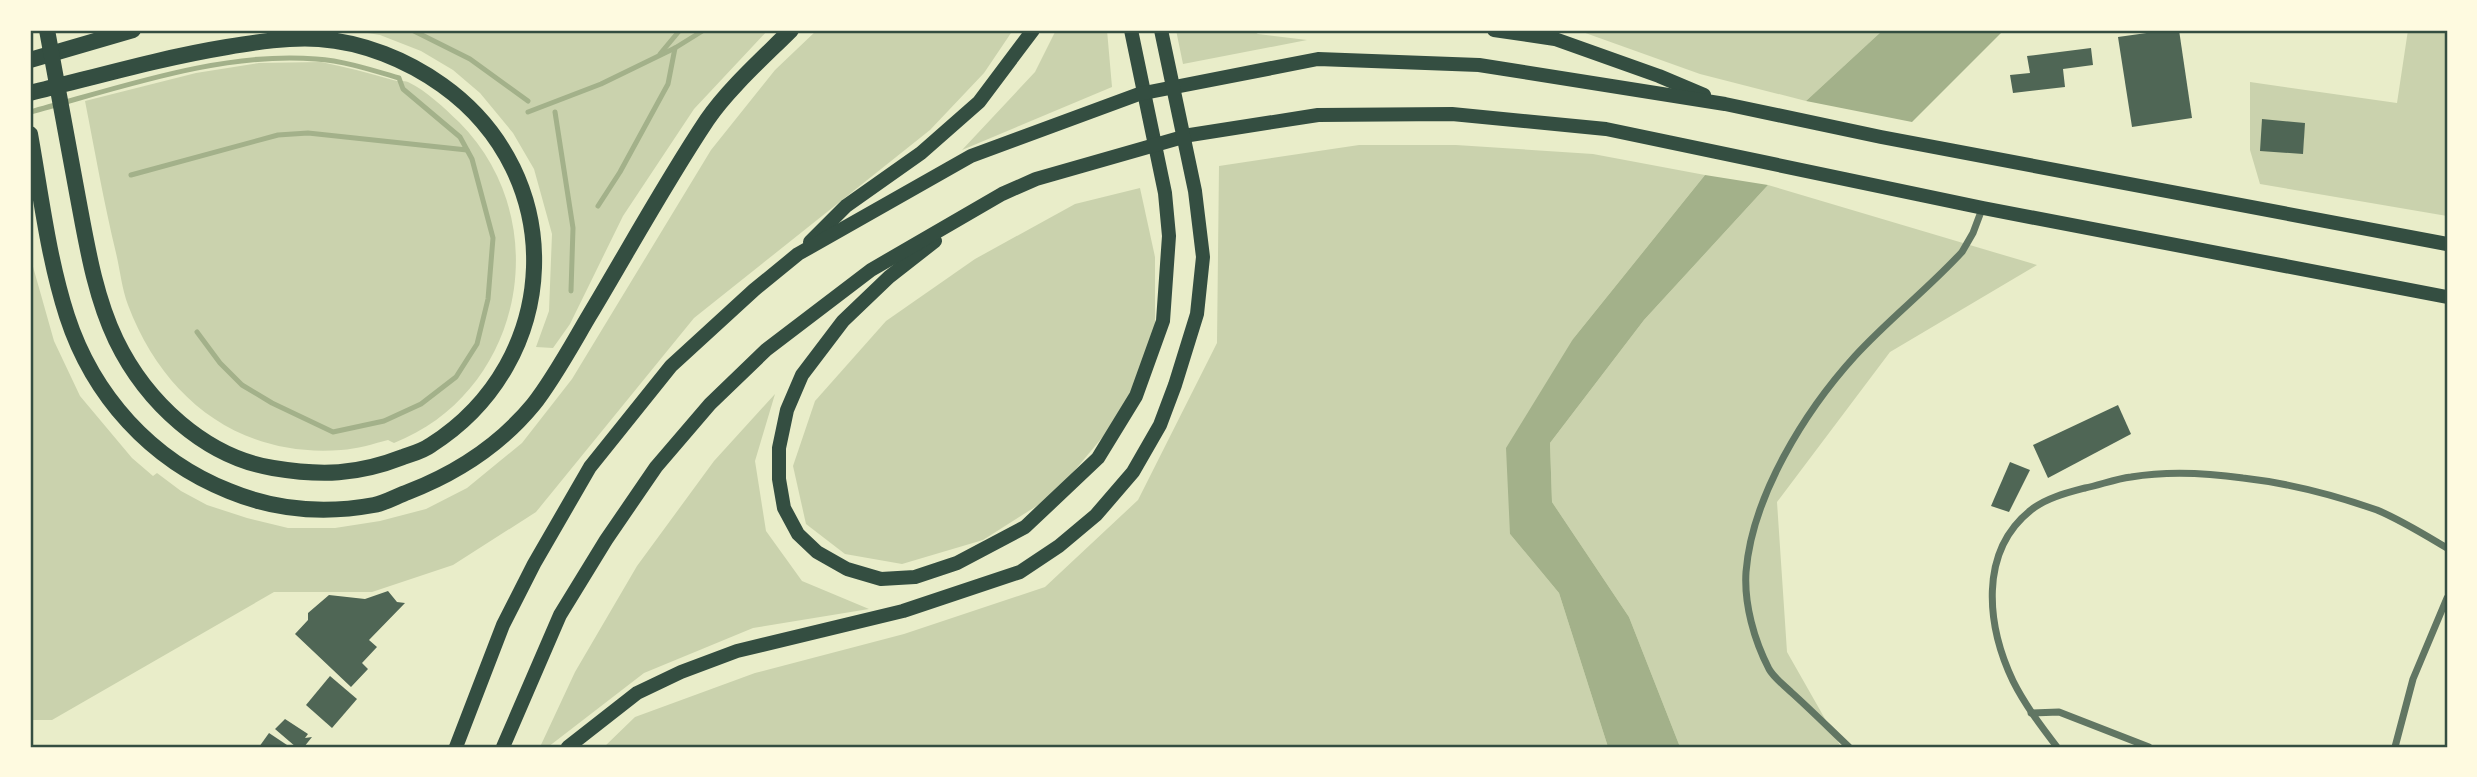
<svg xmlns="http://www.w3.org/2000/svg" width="2477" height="777" font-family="Karla,sans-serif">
  <rect width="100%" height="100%" fill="#e9edc9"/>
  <g fill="#cad2ad">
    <path d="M349 30H768L694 109 623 216 570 324 553 348 536 347 549 311 552 234 534 169 513 133 480 93 453 70 421 51 380 35Z"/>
    <path d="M817 30H1013L984 73 930 130 694 318 536 512 453 565 372 592H274L52 720H30V256L54 341 80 396 132 458 153 476 157 473 181 491 207 505 247 518 288 528H335L380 521 426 509 467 488 522 443 572 379 711 150 775 70Z"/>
    <path d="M1056 30H1107L1112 87 962 150 1035 72Z"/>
    <path d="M1176 30H1252L1258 34 1307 40 1183 64Z"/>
    <path d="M1577 30H1883L1806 101 1700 74Z"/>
    <path d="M2408 30H2447V216L2260 184 2250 150V82L2397 103Z"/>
    <path d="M321 62C346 67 369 73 393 80 398 82 404 80 408 82 427 91 444 108 459 122 557 220 524 392 394 443L388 440C373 444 357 449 341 450 239 458 163 398 128 305 122 289 120 270 116 253 104 203 95 152 85 101L196 73 259 63Z"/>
    <path d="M1359 145H1456L1593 154 1705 175 1573 339 1510 534 1559 593 1608 747H604L635 717 755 673 904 634 1045 587 1138 500 1217 343 1219 166Z"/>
    <path d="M1768 185 2037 265 1890 352 1777 502 1787 652 1841 747H1680L1629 617 1552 502 1550 443 1644 320Z"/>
    <path d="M1140 188 1155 257V338L1127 408 1054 495 983 540 902 564 845 554 806 524 793 466 815 401 886 321 975 259 1075 204Z"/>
    <path d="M775 394 755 461 766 531 802 581 869 609 753 628 644 673 548 747H540L575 672 637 566 714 461Z"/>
  </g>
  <g fill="#a3b18a">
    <path d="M1883 30H2004L1912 122 1806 101Z"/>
    <path d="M1705 175 1768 185 1644 320 1550 443 1552 502 1629 617 1680 747H1608L1559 593 1510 534 1506 448 1573 339Z"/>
  </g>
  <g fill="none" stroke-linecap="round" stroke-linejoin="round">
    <g stroke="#a3b18a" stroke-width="5">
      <path d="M412 30 470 59 528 101"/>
      <path d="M660 54 680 30"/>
      <path d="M30 112C119 88 223 51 316 59 345 61 372 70 399 78L403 89 460 137 472 159 493 238 488 299 477 344 456 377 421 404 384 421 333 432 272 403 242 385 220 363 197 332"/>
      <path d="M528 112 601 84 675 48 704 30"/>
      <path d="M555 112 573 228 571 291"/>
      <path d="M131 175 278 135 308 133 467 150"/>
      <path d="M598 206 620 172 668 84 675 48"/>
    </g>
  </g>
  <g fill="#4f6655">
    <path d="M2168 30H2179L2192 118 2132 127 2118 37Z"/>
    <path d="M2091 48 2093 65 2063 69 2065 87 2013 93 2010 75 2030 73 2027 56Z"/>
    <path d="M2262 119 2305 123 2303 154 2260 151Z"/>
    <path d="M2118 405 2131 434 2048 478 2033 445Z"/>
    <path d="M2010 462 2030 470 2009 512 1991 506Z"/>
    <path d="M388 591 397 602 405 603 369 640 377 647 362 663 368 669 351 687 295 634 308 620V613L329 595 365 599Z"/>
    <path d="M330 676 357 699 332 728 306 705Z"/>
    <path d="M285 719 308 734 305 738 312 737 304 747H296L275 729Z"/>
    <path d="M269 733 290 747H259Z"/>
  </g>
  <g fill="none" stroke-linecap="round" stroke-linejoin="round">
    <g stroke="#617663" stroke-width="7">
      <path d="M2031 713 2059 712 2149 747"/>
      <path d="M1849 747C1830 729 1811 710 1791 692 1784 685 1774 678 1769 669 1754 640 1744 604 1746 572 1752 496 1805 411 1855 356 1889 319 1928 289 1962 252L1973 233 1982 209"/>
      <path d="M2057 747C2041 726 2025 705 2013 681 1987 626 1978 552 2031 510 2046 498 2066 493 2085 488 2100 485 2115 479 2131 477 2167 471 2207 473 2243 478 2287 483 2334 495 2377 510 2401 520 2425 535 2447 548"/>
      <path d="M2395 747 2413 679 2447 598"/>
    </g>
    <g stroke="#344e41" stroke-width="14">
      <path d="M1494 30 1555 39 1659 76 1704 95"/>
      <path d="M935 241 889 277 843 321 802 375 787 410 779 448V479L784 508 798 534 817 552 847 569 881 579 915 577 957 563 1025 527 1098 458 1136 396 1163 321 1169 236 1165 193 1131 30"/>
      <path d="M810 242 846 206 921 153 979 102 1033 30"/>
      <path d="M456 747 503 625 534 564 590 467 671 366 754 290 798 254 971 156 1139 94 1318 59 1479 65 1725 104 1881 137 2447 244"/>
      <path d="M503 747 560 615 606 540 656 467 710 404 766 350 871 270 1002 194 1036 179 1190 135 1318 115 1452 114 1606 129 1983 208 2447 297"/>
      <path d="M568 747 637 693 681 672 737 651 903 611 1020 572 1059 546 1096 515 1133 472 1160 425 1175 385 1197 314 1203 257 1195 191 1161 30"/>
    </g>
    <g stroke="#344e41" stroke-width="16">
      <path d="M30 60 133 30"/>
      <path d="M30 93C95 77 160 58 227 47 257 42 288 37 319 39 363 42 407 60 442 85 570 176 563 361 431 445 423 451 412 454 403 457 357 475 321 476 273 468 205 457 146 402 116 340 95 296 87 246 78 198 68 142 57 86 47 30"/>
      <path d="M30 134C41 195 48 257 67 316 93 396 151 460 229 491 275 510 325 514 374 505 385 503 397 496 408 492 457 473 500 445 533 405 553 380 573 343 589 316 628 251 665 183 707 120 728 89 764 57 791 30"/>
    </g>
  </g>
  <rect width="2477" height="777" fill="none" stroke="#fefae0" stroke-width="63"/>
  <rect x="32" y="32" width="2414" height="714" fill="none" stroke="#344e41" stroke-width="2.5"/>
</svg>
